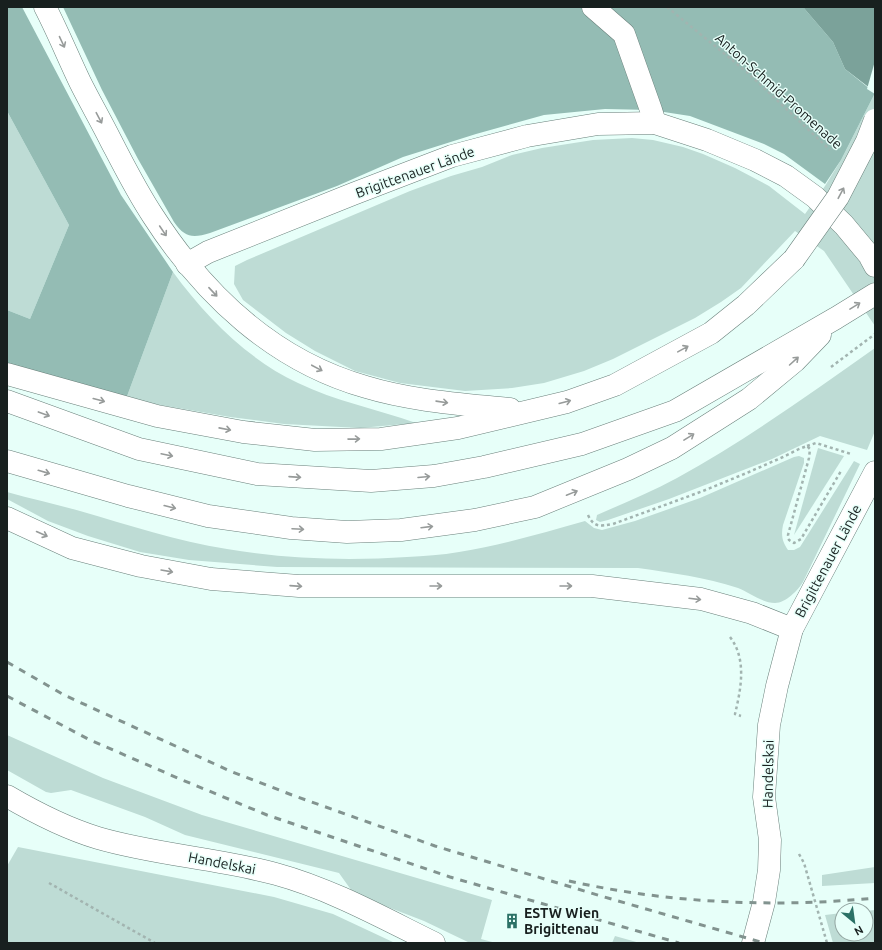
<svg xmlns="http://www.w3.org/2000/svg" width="882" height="950" font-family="Ubuntu,sans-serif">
  <rect width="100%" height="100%" fill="#e7fff9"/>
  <g fill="#bedcd5">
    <path d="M875 93V326L824 251 795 231 741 288 721 302 695 318 613 359 584 371 544 383 512 388 465 391 400 383 355 371 315 351 286 333 243 300 234 284 235 266 247 260 410 191 451 176 482 167 512 155 542 148 593 140 632 138 653 140 683 147 703 154 735 168 769 186 805 214 825 186 841 160Z"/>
    <path d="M7 111 69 225 30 319 7 310Z"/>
    <path d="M173 272C206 317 247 359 298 383 335 401 377 409 416 423L360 428 284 424 230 417 126 399Z"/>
    <path d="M875 348V431L867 450 820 436 772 459 669 499 608 520 600 522 596 520 597 515C624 503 651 492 677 478 746 440 811 393 875 348Z"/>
    <path d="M818 448 844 456 794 535Z"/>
    <path d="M799 456 804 458V463L783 525C781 535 782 541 788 550H794L800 547 854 461 860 464 803 582C798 590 786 603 775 603 762 603 749 592 738 588 705 577 672 573 638 568L277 567 189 560 140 552 88 536 48 521 7 499V492C31 499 56 504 80 511 128 525 177 541 227 549 286 559 347 561 407 557 424 556 442 555 459 552 502 545 542 533 585 521L594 528 602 530 635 521 700 498 794 457Z"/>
    <path d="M7 735 103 778 202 815 492 900 481 939 496 943H470L424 921 354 894 339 873 185 835 145 817 71 790 51 793 46 792 7 770Z"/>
    <path d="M18 847 274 897 333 914 395 943H7V866Z"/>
    <path d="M875 867V883L822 886V875Z"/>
    <path d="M875 910V943H833L825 915 842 913V934H866V911Z"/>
    <path d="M615 936 640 943H612Z"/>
  </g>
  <g fill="#94bcb4">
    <path d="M7 7H22L121 195 173 272 126 399 7 364V310L30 319 69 225 7 111Z"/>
    <path d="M63 7H803L833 42 845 69 875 93 841 160 825 184 784 154 764 144 690 116 651 110 605 109 544 115 476 134 403 157 337 186 210 233C193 238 185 238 174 222L138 159 102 90Z"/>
  </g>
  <path fill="#7ba29a" d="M803 7H875V92L845 69 833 42Z"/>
  <path fill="#e7fff9" d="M875 61V94L867 89Z"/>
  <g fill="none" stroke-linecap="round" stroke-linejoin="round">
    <g stroke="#6a807b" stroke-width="23">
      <g id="minor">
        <path d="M593 7 624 34 651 110 655 123"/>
        <path d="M187 264 208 252 353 194 452 156 527 136 598 124 655 123 707 140 755 160 786 176 815 197 844 225 869 255 875 266"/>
        <path d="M7 796C36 813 65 828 98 838 156 855 217 858 276 874 331 889 383 918 434 943"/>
        <path d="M753 943 764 902 769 870 770 840 764 797 769 725 777 686 792 629 875 472"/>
      </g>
    </g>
    <g stroke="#6a807b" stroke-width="23">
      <g id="highway">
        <path d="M45 7C58 32 68 57 80 82 90 102 101 121 111 141 124 166 137 192 153 216 204 295 274 361 366 387 412 401 462 404 510 409"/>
        <path d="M7 374 157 416 243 432 315 440 381 439 458 428 567 402 615 385 711 333 746 305 794 259"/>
        <path d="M7 401 139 449 257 474 371 481 434 476 484 467 582 444 675 411 836 318 875 294"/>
        <path d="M7 461 128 496 208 516 291 528 347 532 401 530 475 520 535 507 628 469 672 448 749 399 795 361 820 335"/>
        <path d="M7 518 72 548 141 566 211 579 299 586H592L701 599 752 613 792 629"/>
      </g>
    </g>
    <g stroke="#a2b4b0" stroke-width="2.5" stroke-dasharray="3 3" stroke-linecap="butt">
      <path d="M667 7 748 73 830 150"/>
      <path d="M831 367 875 334"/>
      <path d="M807 446 816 443 851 454"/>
      <path d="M588 515C594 528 600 526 613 524L703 491 749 472 783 457 799 449 807 446 810 449 809 458 788 535 789 540 794 543 801 539 841 471"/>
      <path d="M730 637C747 659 741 689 735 714L741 716"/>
      <path d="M799 854 804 863 827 943"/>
      <path d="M49 883 155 943"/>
    </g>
    <use href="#minor" stroke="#fff" stroke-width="22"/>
    <use href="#highway" stroke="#fff" stroke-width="22"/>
    <g stroke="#82938f" stroke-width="3" stroke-dasharray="7 7" stroke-linecap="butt">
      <path d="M7 662 64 695 230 771 292 795 435 846 601 896 764 943"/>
      <path d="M7 696 90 740 180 779 267 815 450 877 679 943"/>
      <path d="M569 881C668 903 774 908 875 898"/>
    </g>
    <g stroke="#6a807b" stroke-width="23" stroke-linecap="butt">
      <path id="highway-bridge" d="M794 259 838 197 867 141 875 120"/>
    </g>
    <use href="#highway-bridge" stroke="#fff" stroke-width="22"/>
  </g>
  <defs><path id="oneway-shaft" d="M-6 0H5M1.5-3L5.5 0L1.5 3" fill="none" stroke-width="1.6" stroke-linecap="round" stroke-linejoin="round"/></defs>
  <g stroke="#979b9a">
    <use href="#oneway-shaft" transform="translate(62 42) rotate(65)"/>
    <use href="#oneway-shaft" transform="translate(99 118) rotate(62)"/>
    <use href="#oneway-shaft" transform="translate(841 193) rotate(-62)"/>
    <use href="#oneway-shaft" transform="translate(163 231) rotate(56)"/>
    <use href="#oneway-shaft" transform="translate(213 292) rotate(47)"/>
    <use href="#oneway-shaft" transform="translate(855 306) rotate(-32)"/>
    <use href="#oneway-shaft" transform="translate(683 349) rotate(-29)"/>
    <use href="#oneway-shaft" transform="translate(794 361) rotate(-42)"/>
    <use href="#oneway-shaft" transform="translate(317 368) rotate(28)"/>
    <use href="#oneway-shaft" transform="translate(99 400) rotate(15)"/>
    <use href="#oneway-shaft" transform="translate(442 402) rotate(8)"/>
    <use href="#oneway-shaft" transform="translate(565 402) rotate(-15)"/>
    <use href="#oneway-shaft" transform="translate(44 414) rotate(20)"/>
    <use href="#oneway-shaft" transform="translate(225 429) rotate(11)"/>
    <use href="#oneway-shaft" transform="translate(689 437) rotate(-32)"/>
    <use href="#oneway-shaft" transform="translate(354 439) rotate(-1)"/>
    <use href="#oneway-shaft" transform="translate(167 455) rotate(12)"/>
    <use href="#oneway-shaft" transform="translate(44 472) rotate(16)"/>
    <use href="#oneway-shaft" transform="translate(295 477) rotate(4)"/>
    <use href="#oneway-shaft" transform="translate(424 477) rotate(-5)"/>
    <use href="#oneway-shaft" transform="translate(572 493) rotate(-22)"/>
    <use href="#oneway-shaft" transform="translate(170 507) rotate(14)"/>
    <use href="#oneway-shaft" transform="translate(427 527) rotate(-7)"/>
    <use href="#oneway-shaft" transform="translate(298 529) rotate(3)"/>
    <use href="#oneway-shaft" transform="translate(42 534) rotate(24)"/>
    <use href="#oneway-shaft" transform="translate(167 571) rotate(10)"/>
    <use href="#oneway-shaft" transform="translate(296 586) rotate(4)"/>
    <use href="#oneway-shaft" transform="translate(436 586)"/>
    <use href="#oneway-shaft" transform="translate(566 586)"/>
    <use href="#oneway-shaft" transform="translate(695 599) rotate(7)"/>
  </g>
  <defs>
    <g id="building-bare" transform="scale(1.2)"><path d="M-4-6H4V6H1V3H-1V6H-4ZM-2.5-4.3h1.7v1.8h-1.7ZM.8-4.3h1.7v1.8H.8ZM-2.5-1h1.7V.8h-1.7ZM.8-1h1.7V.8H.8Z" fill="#2b7166" stroke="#e7fff9" stroke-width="2.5" paint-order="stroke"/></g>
  </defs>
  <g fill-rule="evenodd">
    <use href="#building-bare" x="512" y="921"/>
  </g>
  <g text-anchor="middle" stroke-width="3" stroke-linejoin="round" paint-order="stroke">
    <g font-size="14" fill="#18201f" stroke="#e7fff9">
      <text transform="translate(779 91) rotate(42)" y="5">Anton-Schmid-Promenade</text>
      <text transform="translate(415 172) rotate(-20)" y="5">Brigittenauer Lände</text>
      <text transform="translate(828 561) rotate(-62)" y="5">Brigittenauer Lände</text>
      <text transform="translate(768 774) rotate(-89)" y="5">Handelskai</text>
      <text transform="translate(222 863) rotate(11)" y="5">Handelskai</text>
    </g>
    <g font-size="14" font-weight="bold" fill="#18201f" stroke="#e7fff9" text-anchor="start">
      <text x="524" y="918">ESTW Wien<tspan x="524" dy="16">Brigittenau</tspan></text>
    </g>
  </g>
  <rect width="882" height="950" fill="none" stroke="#18201f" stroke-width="16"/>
  <g transform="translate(854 922) rotate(151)"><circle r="19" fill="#e7fff9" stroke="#94a6a2"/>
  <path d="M0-3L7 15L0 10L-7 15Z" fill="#2b7166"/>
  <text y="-6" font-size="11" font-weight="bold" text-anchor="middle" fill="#18201f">N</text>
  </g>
</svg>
